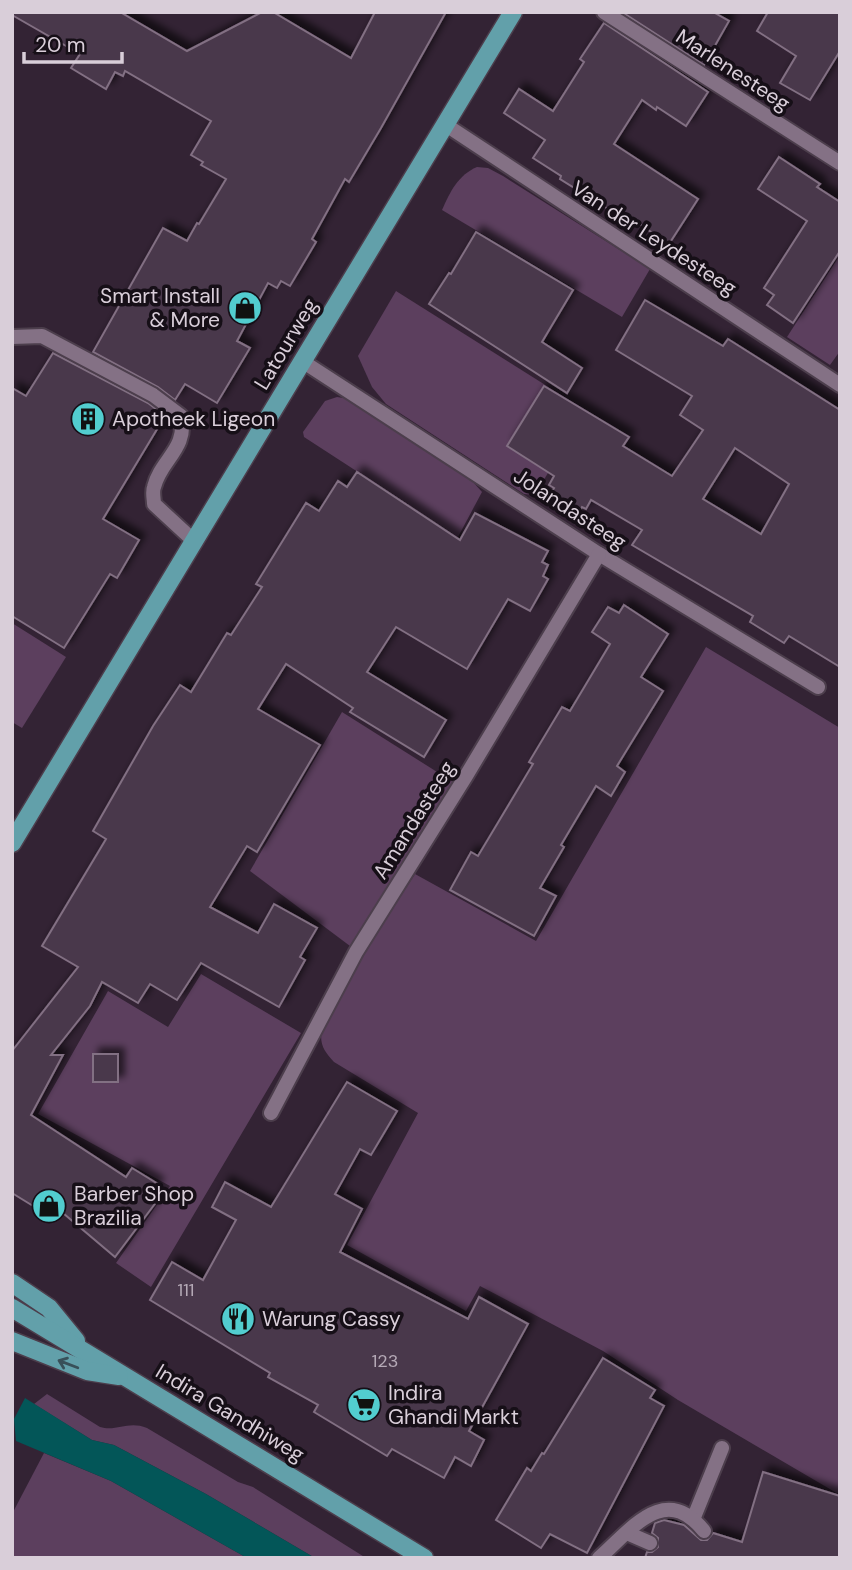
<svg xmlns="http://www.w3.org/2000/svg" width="852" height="1570" font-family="'DM Sans',sans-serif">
  <defs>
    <filter id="shadow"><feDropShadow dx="6" dy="-6" stdDeviation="3.5" flood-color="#0009"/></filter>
  </defs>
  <rect width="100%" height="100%" fill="#332334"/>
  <g fill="#5c3f5e">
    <path d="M477 167 488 168 503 176 650 269 622 317 442 210C450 192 458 175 477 167Z"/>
    <path d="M840 255V351L830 365 787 337Z"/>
    <path d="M396 291 585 410 535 495 524 494 386 404 372 387 358 356Z"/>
    <path d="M337 397 350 399 465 473 482 492 458 537 304 437 303 432 325 401Z"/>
    <path d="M12 623 66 657 22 728 12 722Z"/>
    <path d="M706 647 840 728V1495L678 1400 603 1351 480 1286 466 1311 347 1245 418 1113 334 1062C324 1051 319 1044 322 1029L364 952 415 874 536 941Z"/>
    <path d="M342 712 453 782 350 946 250 871Z"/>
    <path d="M201 974 301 1033 151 1287 116 1263 170 1186 38 1114 108 991 168 1027Z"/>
    <path d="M47 1394 100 1427C117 1432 128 1420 147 1428L238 1482 253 1487 366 1558H315L206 1494 114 1445 92 1440 34 1404Z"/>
    <path d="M44 1453 111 1481 247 1558H12V1514Z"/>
  </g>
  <path fill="#035658" d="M25 1398 92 1440 114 1445 206 1494 315 1558H247L111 1481 16 1441 14 1419Z"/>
  <g fill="#4a394b" stroke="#826f83" stroke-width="2" fill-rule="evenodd" filter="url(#shadow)">
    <path d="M12 12H120L187 51 262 12H273L351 58 375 12H446L381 128 349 182 345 179 312 239 316 242 290 286 281 281 277 288 268 283 237 341 250 348 217 403 185 384 175 400 158 387 93 352 163 228 187 241 197 223 199 224 226 179 201 165 203 162 191 155 211 121 125 71 123 76 115 72 106 89 71 68 80 54 12 15Z"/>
    <path d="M622 12H713L729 21 704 65Z"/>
    <path d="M768 12H840V51L810 100 780 83 796 56 757 31Z"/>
    <path d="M604 23 708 92 686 126 657 107 656 110 642 100 614 144 698 199 669 244 623 213 621 217 560 179 561 176 533 158 545 140 504 113 519 89 553 111 584 62 580 59Z"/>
    <path d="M779 157 820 184 817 187 840 202V251L793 323 767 305 774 295 764 288 807 221 758 189Z"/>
    <path d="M476 232 573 290 542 342 582 368 567 393 429 304 449 273 451 274Z"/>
    <path d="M645 300 723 346 728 339 840 410V667L789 636 784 643 750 622 753 616 632 545 642 530 591 500 586 509 582 507 578 514 549 496 554 488 549 485 554 476 507 446 544 386 629 437 623 446 672 476 703 430 680 415 692 396 616 350ZM735 448 789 484 761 534 703 499Z"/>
    <path d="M53 353 148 403 165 416 103 519 139 540 117 578 110 574 64 648 12 616V388L26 396Z"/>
    <path d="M357 472 460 540 475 513 548 551 542 562 548 565 543 576 548 579 530 611 508 599 467 669 396 627 367 672 446 720 424 757 350 712 353 708 286 664 258 709 320 745 257 852 247 846 210 907 258 933 274 904 317 928 300 957 305 960 279 1007 201 963 177 1000 150 984 138 1003 102 982 90 1006 51 1055H63L31 1115 126 1177 132 1168 158 1184 149 1195 157 1201 115 1257 57 1208 51 1217 12 1193V1051L78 967 42 946 106 839 93 831 153 726 180 685 191 692 227 633 231 635 262 587 256 584 306 503 319 511 338 481 347 487Z"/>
    <path d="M624 605 668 634 641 677 663 691 617 766 625 772 611 796 596 786 561 845 564 847 540 888 556 896 534 936 450 890 471 852 478 856 533 764 529 762 562 707 570 711 610 644 592 632 608 607 619 613Z"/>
    <rect x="93" y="1054" width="25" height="28"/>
    <path d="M347 1082 397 1111 371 1155 360 1149 335 1194 362 1209 340 1252 468 1319 479 1297 528 1324 469 1431 484 1440 471 1466 455 1457 444 1478 392 1449 387 1456 314 1412 318 1405 268 1377 270 1373 150 1300 172 1262 203 1280 236 1220 212 1207 225 1182 271 1207Z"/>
    <path d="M603 1358 655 1390 650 1398 664 1406 587 1553 550 1534 541 1548 496 1520 527 1468 531 1471 542 1453 544 1454Z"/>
    <path d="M763 1472 840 1496V1558H645L647 1552H652L658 1547V1538L652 1533 655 1523 664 1520 684 1525 701 1540H707L713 1533 742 1542Z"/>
  </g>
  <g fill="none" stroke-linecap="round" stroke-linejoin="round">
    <g stroke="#4c3e4c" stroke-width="18">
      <g id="service">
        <path d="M12 337 42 336 153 395 181 416C188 449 161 459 154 487 152 492 154 499 154 504L194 541"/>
        <path d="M694 1517 722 1448"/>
        <path d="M627 1533 650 1543"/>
        <path d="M599 1558C632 1529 665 1482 704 1531"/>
      </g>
    </g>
    <g stroke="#4c3e4c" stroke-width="18">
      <g id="minor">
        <path d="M604 12 840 163"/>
        <path d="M446 125 840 385"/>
        <path d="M302 361 599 554 818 687"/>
        <path d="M271 1113 356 952 466 776 599 554"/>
      </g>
    </g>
    <g stroke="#4c3e4c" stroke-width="21">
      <g id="primary">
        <path d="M12 843 513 12"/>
        <path d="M12 1283 49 1308 76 1341"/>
        <path d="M12 1308 424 1558"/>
        <path d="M12 1341 87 1371 119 1376"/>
      </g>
    </g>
    <use href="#service" stroke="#847185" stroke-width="14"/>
    <use href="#minor" stroke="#847185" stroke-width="14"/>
    <use href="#primary" stroke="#62a0aa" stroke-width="18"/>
  </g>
  <defs><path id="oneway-shaft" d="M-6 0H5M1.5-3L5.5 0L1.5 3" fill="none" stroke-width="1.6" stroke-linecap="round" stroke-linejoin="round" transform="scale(1.75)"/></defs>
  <use stroke="#385059" href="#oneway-shaft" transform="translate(68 1364) rotate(-159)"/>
  <defs>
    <g id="shop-disc" transform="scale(1.75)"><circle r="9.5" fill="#52cdcf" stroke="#160f17"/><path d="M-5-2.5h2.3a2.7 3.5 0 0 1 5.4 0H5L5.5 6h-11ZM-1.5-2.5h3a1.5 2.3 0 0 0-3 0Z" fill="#111"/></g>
    <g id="building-disc" transform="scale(1.75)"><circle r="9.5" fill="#52cdcf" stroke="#160f17"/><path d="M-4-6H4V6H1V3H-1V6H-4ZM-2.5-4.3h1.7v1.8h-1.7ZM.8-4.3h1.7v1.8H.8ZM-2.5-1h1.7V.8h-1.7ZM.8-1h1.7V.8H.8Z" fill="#111"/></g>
    <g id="restaurant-disc" transform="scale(1.75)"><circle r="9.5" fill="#52cdcf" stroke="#160f17"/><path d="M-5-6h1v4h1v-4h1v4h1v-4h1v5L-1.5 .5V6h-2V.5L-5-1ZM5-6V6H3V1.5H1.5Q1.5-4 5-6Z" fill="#111"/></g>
    <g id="supermarket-disc" transform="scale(1.75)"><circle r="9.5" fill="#52cdcf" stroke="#160f17"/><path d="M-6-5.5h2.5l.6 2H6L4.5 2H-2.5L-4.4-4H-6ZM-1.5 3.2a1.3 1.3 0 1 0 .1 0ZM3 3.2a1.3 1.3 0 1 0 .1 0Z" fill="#111"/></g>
  </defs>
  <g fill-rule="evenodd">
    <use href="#shop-disc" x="245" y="308"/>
    <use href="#building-disc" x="88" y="419"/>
    <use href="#shop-disc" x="49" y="1206"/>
    <use href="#restaurant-disc" x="238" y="1319"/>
    <use href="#supermarket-disc" x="364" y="1405"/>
  </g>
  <g text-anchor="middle" stroke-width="7" stroke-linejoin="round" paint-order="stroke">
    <g font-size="18" fill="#b5a9b6">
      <text x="186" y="1296">111</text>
      <text x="385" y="1367">123</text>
    </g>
    <g font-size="21" fill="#d9ced9" stroke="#160f17">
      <text transform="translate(733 70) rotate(33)" y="7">Marlenesteeg</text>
      <text transform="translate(654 238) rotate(33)" y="7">Van der Leydesteeg</text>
      <text transform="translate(286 344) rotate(-59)" y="7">Latourweg</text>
      <text transform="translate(570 509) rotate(33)" y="7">Jolandasteeg</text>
      <text transform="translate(414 820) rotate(-58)" y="7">Amandasteeg</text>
      <text transform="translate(230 1413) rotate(31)" y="7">Indira Gandhiweg</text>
    </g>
    <g font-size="21" fill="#d9ced9" stroke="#160f17" text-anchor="start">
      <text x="220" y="303" text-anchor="end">Smart Install<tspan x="220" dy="24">&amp; More</tspan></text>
      <text x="112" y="426">Apotheek Ligeon</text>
      <text x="74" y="1201">Barber Shop<tspan x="74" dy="24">Brazilia</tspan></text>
      <text x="262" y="1326">Warung Cassy</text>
      <text x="388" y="1400">Indira<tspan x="388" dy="24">Ghandi Markt</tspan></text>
    </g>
  </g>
  <rect width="852" height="1570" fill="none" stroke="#d9ced9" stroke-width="28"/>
  <path d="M24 52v10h98v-10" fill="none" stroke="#d9ced9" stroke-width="3.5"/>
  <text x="35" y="52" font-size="21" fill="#d9ced9" stroke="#160f17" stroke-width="5" paint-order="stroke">20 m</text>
</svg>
